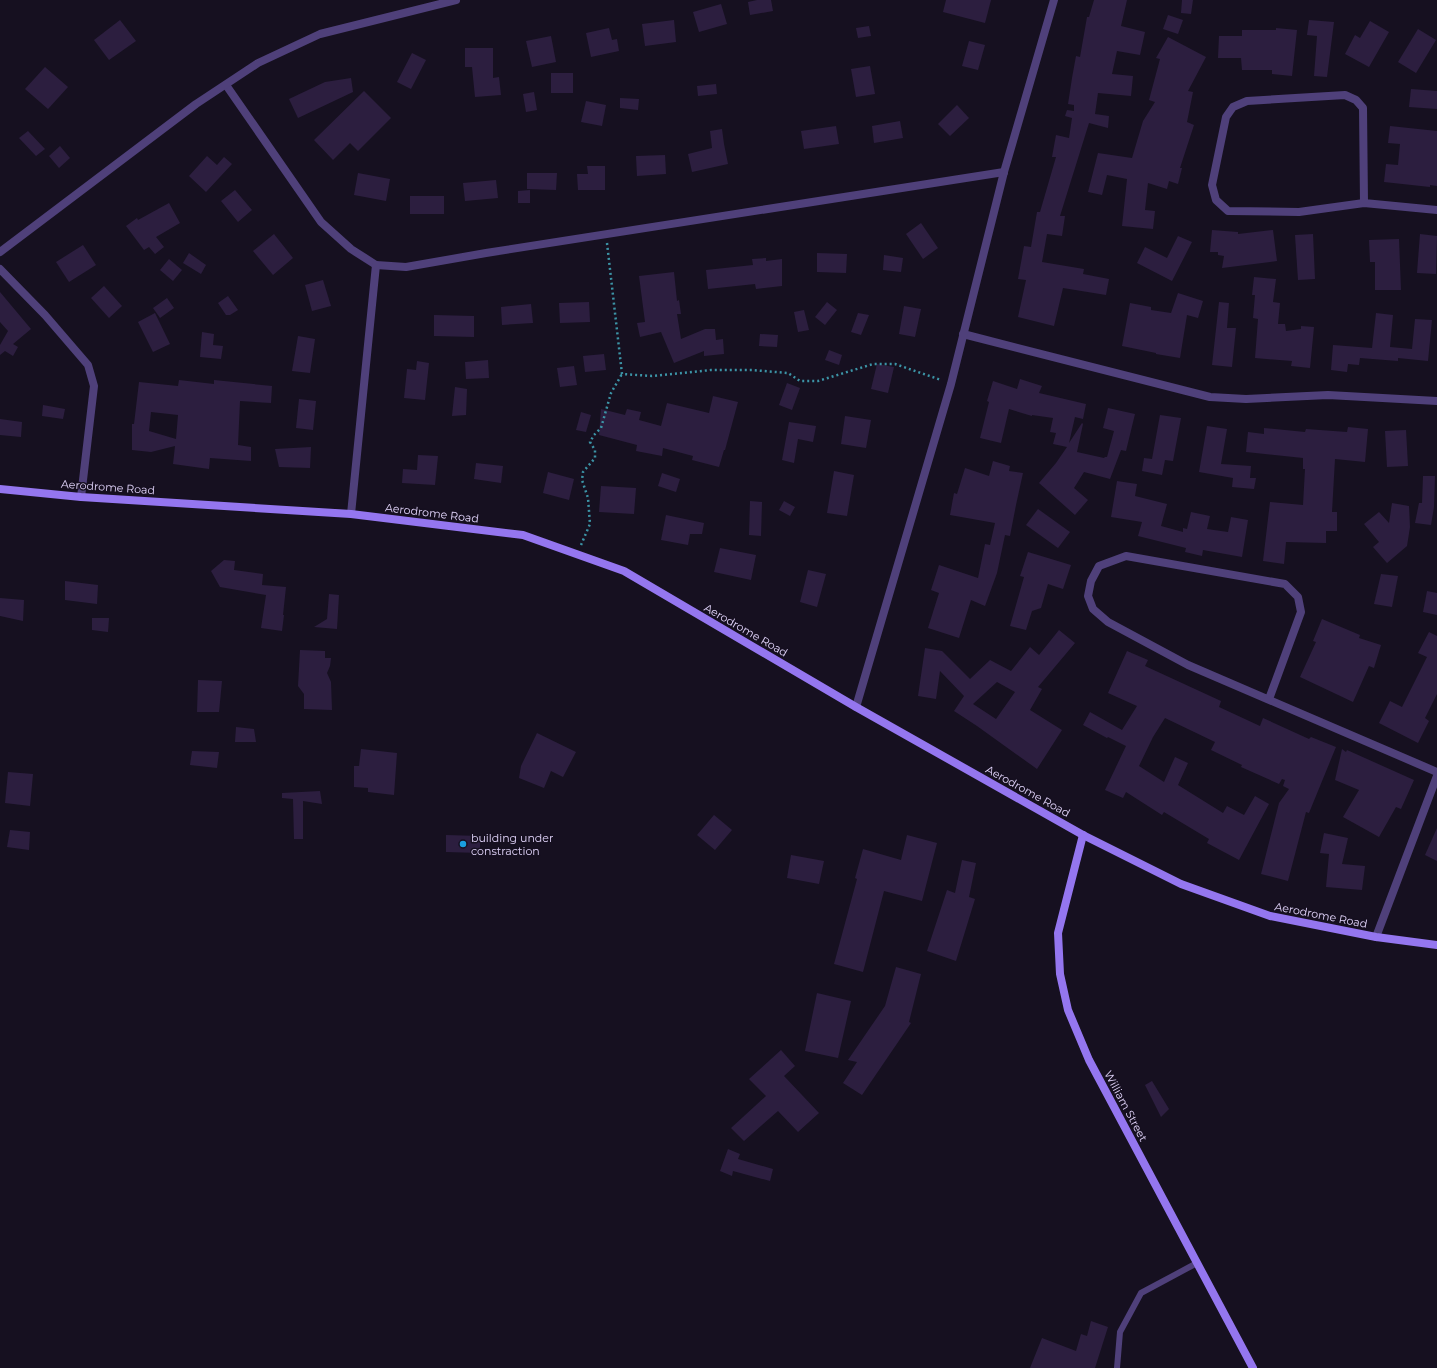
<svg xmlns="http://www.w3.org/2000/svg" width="1437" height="1368" font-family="Montserrat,sans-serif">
  <rect width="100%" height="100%" fill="#161020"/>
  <g fill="#2c1e3f" fill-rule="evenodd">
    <path d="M757 0H771L773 11 750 15 748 2Z"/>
    <path d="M946 0H991L985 23 943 12Z"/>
    <path d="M1094 0H1127L1121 26 1145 32 1140 55 1117 51 1112 74 1133 76 1131 96 1098 93 1095 114 1109 116 1108 128 1089 123 1060 216H1065L1062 236 1047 234 1042 262 1084 269 1083 274 1109 279 1106 295 1063 288 1054 326 1018 317 1026 280 1018 279 1024 246 1031 247 1037 212H1040L1056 157H1052L1056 135 1069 138 1072 118 1065 116 1067 110 1074 111V105L1068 104 1072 78 1076 56 1080 57 1087 17H1089Z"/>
    <path d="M1182 0H1193L1191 14 1181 13Z"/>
    <path d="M721 4 727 24 699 32 693 12Z"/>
    <path d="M1168 15 1183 20 1178 34 1163 29Z"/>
    <path d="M120 20 136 41 109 60 94 40Z"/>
    <path d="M674 20 676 42 645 46 642 24Z"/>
    <path d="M1309 20 1334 22 1327 77 1314 76 1317 36 1307 35Z"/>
    <path d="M1370 21 1389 32 1369 67 1345 54 1355 35 1360 38Z"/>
    <path d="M869 26 871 36 858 38 856 28Z"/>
    <path d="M609 28 612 40 617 39 619 51 591 57 586 33Z"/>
    <path d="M1276 28 1297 30 1292 76 1272 74V70H1242L1241 58H1218L1219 36H1242V30H1276Z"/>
    <path d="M1418 29 1436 40 1416 73 1398 62Z"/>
    <path d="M551 36 556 62 532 67 526 41Z"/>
    <path d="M1168 37 1206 57 1188 91 1193 92 1187 122 1194 125 1180 168H1182L1178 184 1169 181 1167 189 1148 183 1145 210 1155 211 1153 229 1122 226 1127 179 1107 175 1102 195 1088 192 1098 153 1132 158 1143 121 1155 102 1149 100 1160 59 1156 58Z"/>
    <path d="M969 41 985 45 978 70 962 66Z"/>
    <path d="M465 48H493V78L499 77 501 95 475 97 472 67H465Z"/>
    <path d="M412 53 426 60 411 89 397 82Z"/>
    <path d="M870 66 875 94 856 97 851 69Z"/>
    <path d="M45 67 68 87 48 109 25 89Z"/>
    <rect x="551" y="73" width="22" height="20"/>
    <path d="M351 78 353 92 298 118 289 99 325 82Z"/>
    <path d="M716 84 717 94 698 96 697 86Z"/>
    <path d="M1411 89 1437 91V109L1409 107Z"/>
    <path d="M364 91 391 118 358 151 350 143 333 160 314 140Z"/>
    <path d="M534 92 537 110 526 112 523 94Z"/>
    <path d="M620 98 639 99 638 110 620 108Z"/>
    <path d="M586 101 606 105 602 126 581 122Z"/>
    <path d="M957 105 969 118 950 136 938 124Z"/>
    <path d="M900 121 903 138 874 143 872 126Z"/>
    <path d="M836 126 839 144 804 149 801 131Z"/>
    <path d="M1390 126 1437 131V186L1430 185V187L1384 182 1386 164 1398 165 1400 144 1388 143Z"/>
    <path d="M722 129 724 144 728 164 692 172 688 154 712 148 710 131Z"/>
    <path d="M28 131 45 149 36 156 19 138Z"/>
    <path d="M60 146 70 158 59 168 49 156Z"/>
    <path d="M665 155 666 174 637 176 636 156Z"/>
    <path d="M207 156 217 165 224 157 232 164 206 192 189 176Z"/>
    <path d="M587 166H605V190H578L577 174H588Z"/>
    <path d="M358 173 390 179 386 201 354 195Z"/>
    <path d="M527 173H557L556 190 527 189Z"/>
    <path d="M496 180 498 198 465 201 463 183Z"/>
    <path d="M235 190 252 210 238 222 221 201Z"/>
    <path d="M530 190V203H518V191Z"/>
    <rect x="410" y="196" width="34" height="18"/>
    <path d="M169 203 180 223 156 237 164 247 155 254 149 247 144 250 126 226 137 218 138 220Z"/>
    <path d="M921 223 938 248 923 259 906 234Z"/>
    <path d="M1212 230 1238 232V234L1273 230 1277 261 1222 268 1224 256 1218 255V252H1210Z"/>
    <path d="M274 234 293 258 273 275 253 251Z"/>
    <path d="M1313 234 1315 279 1298 280 1295 235Z"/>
    <path d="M1420 234 1437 236 1436 274 1417 273Z"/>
    <path d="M1178 236 1192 242 1172 281 1137 263 1145 247 1167 258Z"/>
    <path d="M1399 239 1401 290H1375V262H1370L1369 240Z"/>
    <path d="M83 245 96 265 69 282 56 262Z"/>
    <path d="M189 253 206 265 201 274 183 263Z"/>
    <path d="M817 253 847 254 846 273 817 272Z"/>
    <path d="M884 255 903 258 901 272 883 270Z"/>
    <path d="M766 258V261L782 259V286L756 289 755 284 708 289 706 270 753 265 752 259Z"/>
    <path d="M169 259 182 270 173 281 160 270Z"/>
    <path d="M674 272 677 301 679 300 681 314H677L681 339 705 329H715L716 340 723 339 724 354 704 356V351L674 363 661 332 640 337 637 323 645 322 639 276Z"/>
    <path d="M1254 277 1276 279 1273 302 1280 303 1278 324H1285L1286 331 1301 329V326L1314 327 1310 368 1291 366 1292 361 1255 358 1258 319 1253 318 1255 295H1252Z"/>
    <path d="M323 280 331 306 312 311 305 285Z"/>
    <path d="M104 286 122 306 109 318 91 298Z"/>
    <path d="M0 292 31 329 13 344 18 347 13 356 5 351 0 355V345L8 331 0 322Z"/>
    <path d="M1178 293 1203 301 1198 318 1187 315 1180 358 1156 354V353L1122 346 1130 303 1151 307V310L1171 313Z"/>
    <path d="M228 296 238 310 230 315H226L218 303Z"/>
    <path d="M167 298 174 308 160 318 153 308Z"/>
    <path d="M589 302 590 322 560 323 559 303Z"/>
    <path d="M827 302 837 310 825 325 815 317Z"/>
    <path d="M1219 302 1229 303 1227 328H1236L1232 367 1212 365Z"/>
    <path d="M531 304 533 323 502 325 501 307Z"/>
    <path d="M904 306 921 309 915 337 899 334Z"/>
    <path d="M804 310 809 330 798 332 794 312Z"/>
    <path d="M155 313 170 344 153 352 138 322Z"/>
    <path d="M858 313 869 315 861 335 851 332Z"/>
    <path d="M1376 313 1393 315 1390 347 1412 349 1415 319 1432 320 1428 361 1398 358V361L1360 358 1359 365 1348 364 1347 372 1331 370 1333 345 1372 348Z"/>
    <path d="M434 315 474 316V337L434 336Z"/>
    <path d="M202 332 214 334 213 345 223 346 221 359 200 357Z"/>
    <path d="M760 334 778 335 777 347 759 346Z"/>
    <path d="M298 336 315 339 310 373 292 371Z"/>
    <path d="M829 350 842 355 839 365 825 360Z"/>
    <path d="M604 354 606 370 585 372 583 356Z"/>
    <path d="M488 360 489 378 466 379 465 362Z"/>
    <path d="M417 361 429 363 425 400 404 398 407 369 416 370Z"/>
    <path d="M877 364 894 367 888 393 871 389Z"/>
    <path d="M574 366 577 385 560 387 557 368Z"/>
    <path d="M1020 379 1042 386 1039 393 1086 404 1083 419 1075 417 1069 443 1082 423 1083 424 1077 452 1104 458 1105 457H1107L1114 431 1103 428 1108 408 1135 414 1126 451 1121 450 1110 479 1084 472 1074 488 1088 500 1075 515 1039 483 1056 463 1067 447 1053 444 1056 433 1050 432 1053 418 1032 415V416L1009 409 1001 443 980 438 989 402 987 401 993 381 1017 389Z"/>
    <path d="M179 380 214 384V380L272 386 271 403 240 401 238 445 251 447V461L210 458 209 469 173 464 175 446 151 452 132 450V424H134L139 382 178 386ZM151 412 178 415 176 439 149 431Z"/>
    <path d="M787 383 800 388 792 410 779 405Z"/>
    <path d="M455 387 467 389 466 415 452 416Z"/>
    <path d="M713 396 738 402 725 450H724L719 467 692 460 693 456 663 448 662 456 636 451 637 445 599 435 601 409 625 415 627 409 641 412 639 420 661 426 667 403 709 413Z"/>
    <path d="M299 399 316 401 313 430 296 428Z"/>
    <path d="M43 405 65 409 63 419 42 416Z"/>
    <path d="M581 412 591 415 586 432 576 430Z"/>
    <path d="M1160 415 1181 418 1173 461 1165 460 1162 475 1142 471 1144 458 1152 459Z"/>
    <path d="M845 416 871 420 866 448 841 444Z"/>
    <path d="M0 419 22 422 21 437 0 435Z"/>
    <path d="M789 422 816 426 813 442 798 439 794 463 782 460Z"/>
    <path d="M1207 426 1227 429 1221 464 1251 466 1250 478H1256L1254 489 1232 487 1233 478 1199 472Z"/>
    <path d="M1348 427 1368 429 1365 462 1335 459 1332 512H1337V531H1326V543L1286 542 1284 564 1263 561 1270 502 1303 505 1305 469H1303V458L1246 452 1248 432 1264 434V428L1305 432 1306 429 1347 432Z"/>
    <path d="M1406 430 1408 466 1387 467 1385 431Z"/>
    <path d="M311 447 310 468 279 467 275 449Z"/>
    <path d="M418 455 438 456 435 485 402 483 403 469 417 470Z"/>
    <path d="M993 461 1010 466 1009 471 1023 473 1016 505 1010 536 1005 535 997 573 985 606 971 600 959 638 928 628 939 593 931 590 939 565 978 578 985 544 990 545 995 523 950 515 954 493 957 494 965 468 989 476Z"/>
    <path d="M476 463 503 466 501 483 474 479Z"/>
    <path d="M834 471 854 475 847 516 827 513Z"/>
    <path d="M548 472 574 479 569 500 543 493Z"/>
    <path d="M662 473 680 479 676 492 658 486Z"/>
    <path d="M1423 476H1435L1434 507 1431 525 1415 523 1419 503H1422Z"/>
    <path d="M1117 481 1137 484 1135 496 1167 504 1161 526 1183 532V528L1187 529 1191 512 1210 516 1207 529 1228 532 1231 517 1248 520 1242 557 1203 550 1202 556 1185 552 1186 548 1138 536 1142 522 1111 517Z"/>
    <path d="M601 486 636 488 634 514 599 512Z"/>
    <path d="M750 501 762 502 761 536 749 535Z"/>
    <path d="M784 501 795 507 790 516 779 510Z"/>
    <path d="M1392 503 1409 506 1410 527 1407 546 1387 563 1373 547 1379 542 1364 524 1379 512 1389 523Z"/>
    <path d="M1038 509 1070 532 1058 548 1026 525Z"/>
    <path d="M666 515 704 523 702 534H690L688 545 661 540Z"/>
    <path d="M720 548 756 555 751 580 714 572Z"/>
    <path d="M1028 552 1071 565 1063 589 1048 584 1041 608 1032 611 1026 630 1010 626 1024 577 1020 576Z"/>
    <path d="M224 560 235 561 234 570 263 574 262 585 286 587 283 615H284L282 631 261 628 266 595 220 587 211 571Z"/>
    <path d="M808 570 826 574 817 607 800 602Z"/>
    <path d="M1381 574 1398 576 1392 607 1374 604Z"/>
    <path d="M65 581 98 585 97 604 65 600Z"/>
    <path d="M1427 591 1437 593V615L1423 612Z"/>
    <path d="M329 594 339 595 337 629 314 627 327 619Z"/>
    <path d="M0 598 24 600 23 621 0 616Z"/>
    <path d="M92 618H109L108 632 92 630Z"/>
    <path d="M1322 619 1360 635 1359 638 1381 645 1374 668 1369 666 1353 702 1300 677 1316 642 1313 641Z"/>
    <path d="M1059 630 1075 643 1038 687 1042 689 1030 710 1062 730 1037 769 977 726 954 711 964 696 940 671 936 699 918 696 925 648 942 651 970 679 990 660 1011 671 1030 647 1039 655ZM997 682 1015 692 996 719 973 704Z"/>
    <path d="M1429 632 1437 636V694L1425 718 1429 721 1418 743 1379 723 1390 701 1402 707 1427 657 1418 653Z"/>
    <path d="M300 650 325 651V658H331L330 666 327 673 331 682 332 710 304 709V694L298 686Z"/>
    <path d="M1127 651 1148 660 1145 666 1221 701 1219 707 1260 726 1263 718 1309 739 1311 737 1336 747 1309 813 1306 812 1288 881 1261 874 1279 803 1289 789 1283 786 1285 780 1282 779 1279 784 1241 767 1242 765 1211 750 1215 742 1165 718 1153 737 1139 766 1164 782 1175 757 1188 763 1178 785 1223 813 1227 806 1244 815 1255 796 1269 804 1239 860 1207 843 1209 839 1164 812 1162 815 1126 792 1123 798 1105 790 1126 746 1108 737 1107 738 1083 725 1090 712 1122 730 1137 706 1108 693Z"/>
    <path d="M198 680 222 681 219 712H197Z"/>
    <path d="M236 727 254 729 256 742H235Z"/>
    <path d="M537 733 576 752 563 777 551 771 544 788 519 778 521 766Z"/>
    <path d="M361 749 397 753 394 795 368 792V788L354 787V766H359Z"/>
    <path d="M1342 749 1346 752 1347 750 1414 780 1401 809 1396 807 1379 837 1343 817 1359 790 1335 780Z"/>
    <path d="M192 751 219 752 217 768 190 765Z"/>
    <path d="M8 772 33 774 30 806 5 803Z"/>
    <path d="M320 791 322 804 303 801V839H294L293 799 282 798V793Z"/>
    <path d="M714 815 732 830 715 850 697 835Z"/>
    <path d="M1437 828V861L1425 855Z"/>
    <path d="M10 830 30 832 29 850 7 847Z"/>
    <path d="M1324 833 1348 838 1342 864 1365 866 1362 890 1326 887 1329 854 1320 853Z"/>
    <path d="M446 835 480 836V853L446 852Z"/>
    <path d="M907 835 937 843 922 901 884 891 863 972 834 964 857 879 855 878 863 849 901 860Z"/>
    <path d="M791 855 824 861 819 884 787 878Z"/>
    <path d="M962 860 976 863 969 897 975 899 956 961 927 951 947 890 955 893Z"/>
    <path d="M896 967 921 974 909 1022 911 1023 862 1095 843 1083 857 1062 848 1060 885 1006Z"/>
    <path d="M817 993 851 1001 838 1058 805 1051Z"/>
    <path d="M781 1050 795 1066 784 1076 819 1113 798 1132 778 1111 744 1141 731 1128 766 1096 749 1079Z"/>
    <path d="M1152 1081 1169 1109 1161 1117 1145 1085Z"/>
    <path d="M728 1149 740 1154 738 1159 773 1169 770 1181 733 1171 732 1176 720 1171Z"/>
    <path d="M1091 1321 1108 1327 1095 1368H1030L1042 1338 1076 1351 1081 1334 1087 1336Z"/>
  </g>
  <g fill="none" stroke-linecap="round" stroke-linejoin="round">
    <g stroke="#3c94a6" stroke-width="2.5" stroke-dasharray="2 3" stroke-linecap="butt">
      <path d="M607 243 622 374 652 376 711 370H752L788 373 800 381H818L873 364H895L941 380"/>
      <path d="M581 545 590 524 588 498 582 480 583 472 595 458V450L590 442 594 435 601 428 611 393 622 374"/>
    </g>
    <path stroke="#4f407a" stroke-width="6" d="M1117 1368 1120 1332 1141 1293 1197 1263"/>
    <g stroke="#4f407a" stroke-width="8">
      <path d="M226 85 321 222 351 249 376 265 406 267 486 253 1004 172"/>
      <path d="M1364 203 1363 108 1356 100 1345 95 1247 101 1233 107 1226 117 1212 185 1216 200 1228 211 1299 212 1364 203 1437 210"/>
      <path d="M0 252 196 104 258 63 320 34 456 0"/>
      <path d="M0 269 45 315 88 365 94 386 81 497"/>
      <path d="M963 334 1210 397 1246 399 1328 395 1437 401"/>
      <path d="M351 514 376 265"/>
      <path d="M1269 699 1301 612 1298 597 1285 584 1126 556 1099 566 1091 581 1088 596 1093 609 1108 622 1188 665 1437 772"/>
      <path d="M856 707 951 384 1004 172 1054 0"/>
      <path d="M1376 937 1437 776"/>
    </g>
    <g stroke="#9476ef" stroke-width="8">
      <path d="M0 489 81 497 351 514 523 535 624 571 856 707 1083 835 1181 884 1270 916 1376 937 1437 945"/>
      <path d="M1083 835 1058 933 1060 974 1068 1010 1089 1060 1253 1368"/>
    </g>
  </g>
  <circle fill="#1a9fe0" stroke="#161020" stroke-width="1.5" cx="463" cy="844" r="4"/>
  <g text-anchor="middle" stroke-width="3" stroke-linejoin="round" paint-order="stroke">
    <g font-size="11" fill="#e1d4fa" stroke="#161020">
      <text transform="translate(108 487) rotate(4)" y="4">Aerodrome Road</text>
      <text transform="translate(432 513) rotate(7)" y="4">Aerodrome Road</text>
      <text transform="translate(746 630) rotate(30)" y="4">Aerodrome Road</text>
      <text transform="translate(1028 791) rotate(29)" y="4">Aerodrome Road</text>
      <text transform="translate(1321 915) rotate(11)" y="4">Aerodrome Road</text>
      <text transform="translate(1126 1106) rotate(62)" y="4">William Street</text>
    </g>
    <g font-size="11" fill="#e1d4fa" stroke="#161020" text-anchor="start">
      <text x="471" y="842">building under<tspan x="471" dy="13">constraction</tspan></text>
    </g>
  </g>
</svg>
